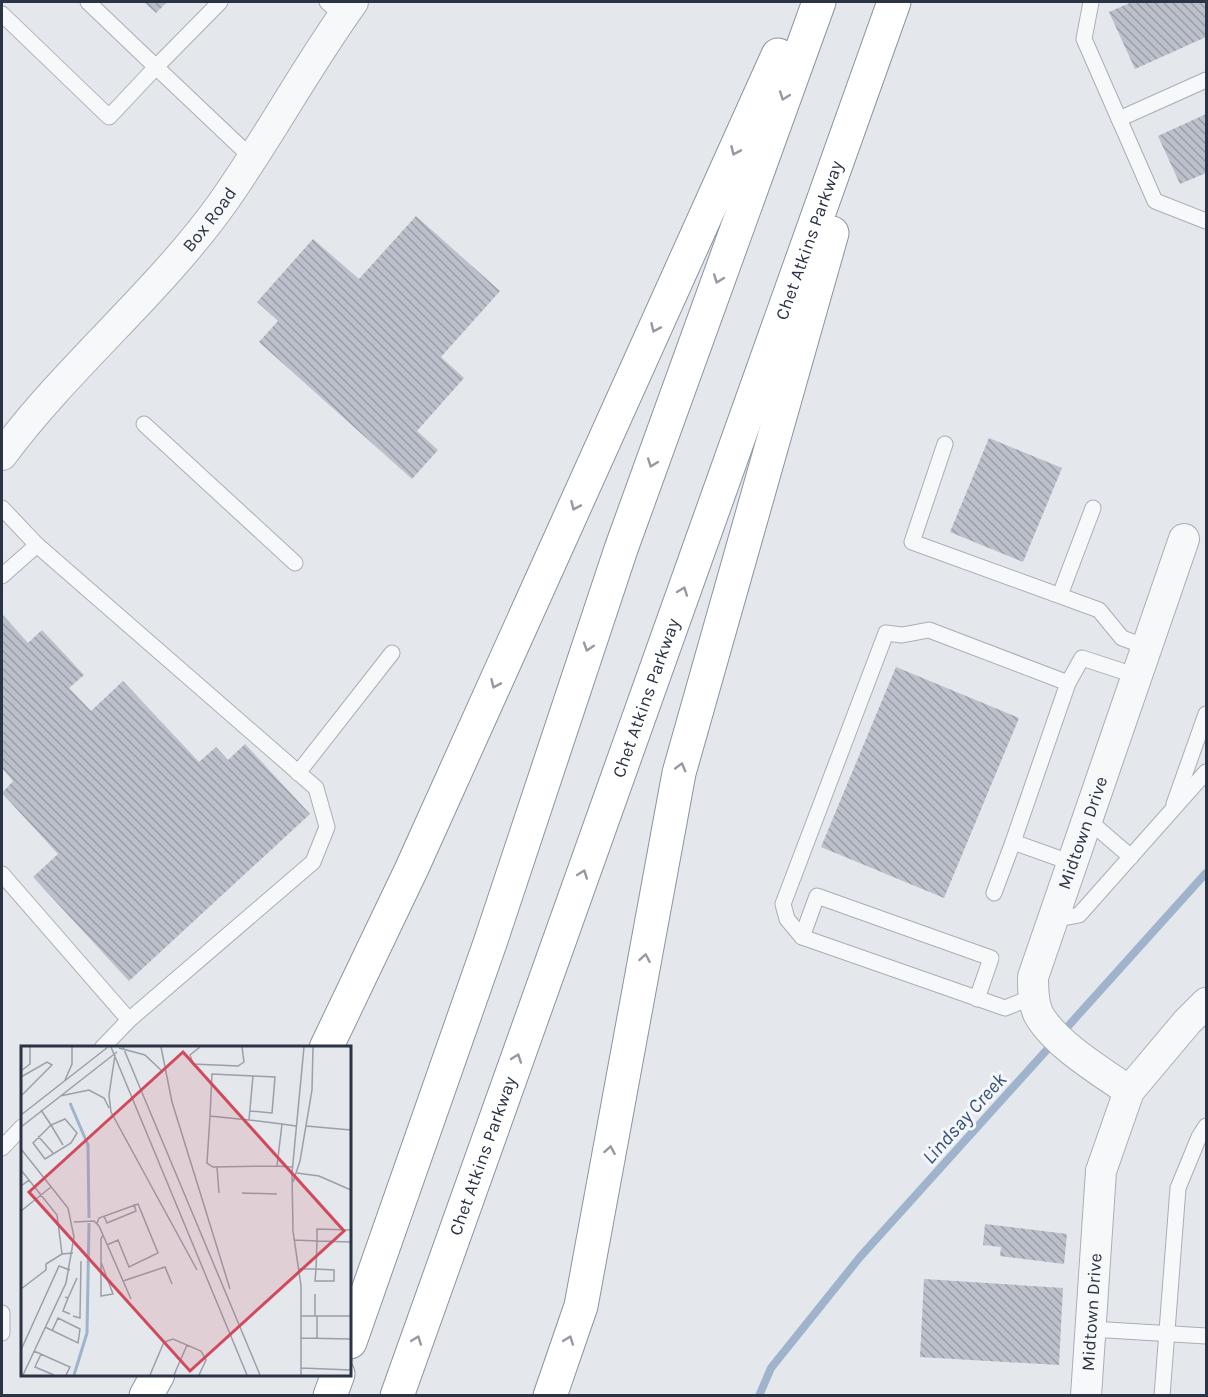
<svg xmlns="http://www.w3.org/2000/svg" width="1208" height="1397" font-family="Karla,sans-serif">
  <defs>
    <pattern id="building-back-hatch" width="6" height="6" patternUnits="userSpaceOnUse" patternTransform="scale(1.5)"><rect width="6" height="6" fill="#bbc0ca"/><path d="M-1 5l2 2M0 0l6 6M5-1l2 2" fill="none" stroke="#989da6"/></pattern>
  </defs>
  <rect width="100%" height="100%" fill="#e4e7ec"/>
  <g fill="none" stroke-linecap="round" stroke-linejoin="round">
    <g stroke="#9fb4cc" stroke-width="8">
      <path d="M1061 1034 1206 873"/>
      <path d="M759 1396 771 1368 860 1257 1053 1043"/>
    </g>
  </g>
  <g fill="url(#building-back-hatch)">
    <path d="M144 2H167L156 13Z"/>
    <path d="M1132 2H1206V37L1135 69 1109 12Z"/>
    <path d="M1206 114V173L1180 184 1158 136Z"/>
    <path d="M416 216 500 291 441 357 464 378 417 431 438 450 412 479 259 342 278 321 257 302 313 239 359 279Z"/>
    <path d="M989 438 1062 468 1023 562 950 532Z"/>
    <path d="M2 614 28 643 42 630 84 675 69 688 91 711 123 681 199 762 216 747 228 760 245 744 310 814 129 981 33 877 58 854 2 793 13 781 2 768Z"/>
    <path d="M896 667 1019 718 944 898 821 847Z"/>
    <path d="M985 1224 1067 1234 1064 1264 1000 1256 1001 1247 983 1245Z"/>
    <path d="M924 1279 1063 1288 1059 1365 920 1357Z"/>
  </g>
  <g fill="none" stroke-linecap="round" stroke-linejoin="round">
    <g stroke="#a9aeb7" stroke-width="17">
      <g id="lane">
        <path d="M88 2 156 67 220 2"/>
        <path d="M327 2 343 16"/>
        <path d="M1091 2 1084 39 1155 201 1206 221"/>
        <path d="M2 14 109 117 156 67 251 157"/>
        <path d="M1119 119 1206 80"/>
        <path d="M144 424 295 563"/>
        <path d="M945 444 912 542 1099 610 1122 638 1147 647"/>
        <path d="M2 508 37 545 2 576"/>
        <path d="M37 545 316 788 327 827 313 862 129 1020"/>
        <path d="M1060 595 1093 508"/>
        <path d="M1068 683 1082 658 1137 676"/>
        <path d="M298 773 392 653"/>
        <path d="M1174 804 1206 714"/>
        <path d="M1088 820 1131 857"/>
        <path d="M2 874 129 1020 102 1048"/>
        <path d="M994 893 1013 842"/>
        <path d="M1053 920 1079 915 1206 772"/>
        <path d="M802 937 817 896 991 958 977 999"/>
        <path d="M1033 997 1005 1008 802 937 787 919 783 904 886 633 902 635 929 630 1068 683 1013 842 1072 863"/>
        <path d="M2 1148 22 1127"/>
        <path d="M2 1313V1333"/>
        <path d="M1091 1329 1206 1336"/>
        <path d="M1162 1396 1178 1188 1199 1137 1206 1126"/>
      </g>
    </g>
    <g stroke="#a9aeb7" stroke-width="32">
      <g id="street">
        <path id="s1" d="M2 455C68 366 156 295 221 205 268 139 306 67 353 2"/>
        <path id="s2" d="M1129 1091C1102 1072 1058 1046 1040 1017 1033 1006 1033 990 1033 977L1184 539"/>
        <path id="s3" d="M1086 1396 1101 1171 1129 1091 1187 1022 1206 1003"/>
      </g>
    </g>
    <g stroke="#8b94a3" stroke-width="35">
      <g id="highway">
        <path d="M326 1048 412 868 778 55"/>
        <path d="M350 1342 490 943 621 549 819 2"/>
        <path d="M146 1396 158 1374"/>
        <path d="M330 1396 338 1374"/>
        <path id="s4" d="M397 1396 894 2"/>
        <path d="M550 1396 581 1306 679 773 832 233"/>
      </g>
    </g>
    <use href="#lane" stroke="#f7f8fa" stroke-width="15"/>
    <use href="#street" stroke="#f7f8fa" stroke-width="30"/>
    <use href="#highway" stroke="#fff" stroke-width="33"/>
  </g>
  <defs><path id="oneway-chevron" d="M-2-3.5L2.5 0L-2 3.5" fill="none" stroke-width="1.6" stroke-linecap="round" stroke-linejoin="round" transform="scale(1.5)"/></defs>
  <g stroke="#959aa2">
    <use href="#oneway-chevron" transform="translate(784 96) rotate(110)"/>
    <use href="#oneway-chevron" transform="translate(735 151) rotate(114)"/>
    <use href="#oneway-chevron" transform="translate(718 279) rotate(110)"/>
    <use href="#oneway-chevron" transform="translate(655 328) rotate(114)"/>
    <use href="#oneway-chevron" transform="translate(652 463) rotate(110)"/>
    <use href="#oneway-chevron" transform="translate(575 506) rotate(114)"/>
    <use href="#oneway-chevron" transform="translate(683 591) rotate(-70)"/>
    <use href="#oneway-chevron" transform="translate(588 647) rotate(108)"/>
    <use href="#oneway-chevron" transform="translate(495 684) rotate(114)"/>
    <use href="#oneway-chevron" transform="translate(681 767) rotate(-75)"/>
    <use href="#oneway-chevron" transform="translate(583 874) rotate(-70)"/>
    <use href="#oneway-chevron" transform="translate(645 958) rotate(-80)"/>
    <use href="#oneway-chevron" transform="translate(517 1058) rotate(-70)"/>
    <use href="#oneway-chevron" transform="translate(610 1150) rotate(-80)"/>
    <use href="#oneway-chevron" transform="translate(417 1340) rotate(-70)"/>
    <use href="#oneway-chevron" transform="translate(569 1340) rotate(-70)"/>
  </g>
  <g text-anchor="middle" stroke-width="6" stroke-linejoin="round" paint-order="stroke">
    <g font-size="18" fill="#2b3445" stroke="#f4f6f9">
      <text dy="6" stroke="none"><textPath href="#s1" startOffset="314">Box Road</textPath></text>
      <text dy="6" stroke="none"><textPath href="#s4" startOffset="1227">Chet Atkins Parkway</textPath></text>
      <text dy="6" stroke="none"><textPath href="#s4" startOffset="741">Chet Atkins Parkway</textPath></text>
      <text dy="6" stroke="none"><textPath href="#s2" startOffset="310">Midtown Drive</textPath></text>
      <text dy="6" stroke="none"><textPath href="#s4" startOffset="255">Chet Atkins Parkway</textPath></text>
      <text dy="6" stroke="none"><textPath href="#s3" startOffset="84">Midtown Drive</textPath></text>
    </g>
    <g font-size="20" font-style="italic" fill="#34527a" stroke="#f4f6f9">
      <text transform="translate(964 1118) rotate(-48)" y="7">Lindsay Creek</text>
    </g>
  </g>
  <g transform="translate(21 1046)">
    <rect width="330" height="330" fill="#e4e7ec"/>
    <path fill="none" stroke="#9fb4cc" stroke-width="3" d="M49 57 67 99 68 172M53 329 66 287 68 177"/>
    <path fill="none" stroke="#9a9fa9" stroke-width="1.5" d="M90 1 226 329M102 1 239 329M140 1 151 56 209 243M179 1 169 9 172 18 217 20 223 16 221 1M98 2 124 9 142 26M94 9 88 49 90 66 176 224M0 25 9 18V1M0 31 26 16 31 19 0 50M44 34 51 18V1M39 50 68 44 83 52 88 62M20 64 30 79 12 97 24 113 50 97 56 87 44 73 30 79 42 99M229 65 251 67 254 31 232 30M0 69 87 1M189 70 186 117 192 121 256 120M228 74 232 30 191 28 189 70 228 74 261 78 275 80M261 78 256 120 271 121M285 80 330 84M0 81 96 6M17 90 32 107M0 103 47 162 53 191 45 237 2 329M196 121 198 147M0 124 8 134 0 140M276 127 298 130 330 144M8 134 36 169 41 208M272 136 279 115 291 44 292 1M221 147 256 148M0 165 30 141M83 170 86 177 115 165 113 158M53 176 73 175 78 180 110 253M76 177 78 172 117 158 137 207 108 221 97 194 86 199M273 194 296 195V183L330 184M80 216 92 248 80 250V193L82 189M278 223H295L313 224V235H294L295 223 296 195 330 196M102 235 144 221 151 238M0 243 25 224V218L41 208 52 207M44 251 47 252 42 265 49 268M47 252 56 232M52 270 59 272 60 215M280 270H330M294 270V248M24 281 57 297 59 283 37 272 31 285M280 292 330 293M296 292V270M0 304 38 220 49 224M13 305 49 321 45 329M20 308 14 321 33 329M280 322 330 324M129 329 143 296 152 293 180 305 185 314 178 329M153 329 166 299M280 329V240L272 185 271 127 283 1"/>
    <path fill="#d1495b" fill-opacity="0.15" stroke="#d1495b" stroke-width="3" d="M162 6 323 185 169 325 8 146Z"/>
    <rect width="330" height="330" fill="none" stroke="#2b3445" stroke-width="3"/>
  </g>
  <rect width="1208" height="1397" fill="none" stroke="#2b3445" stroke-width="6"/>
</svg>
